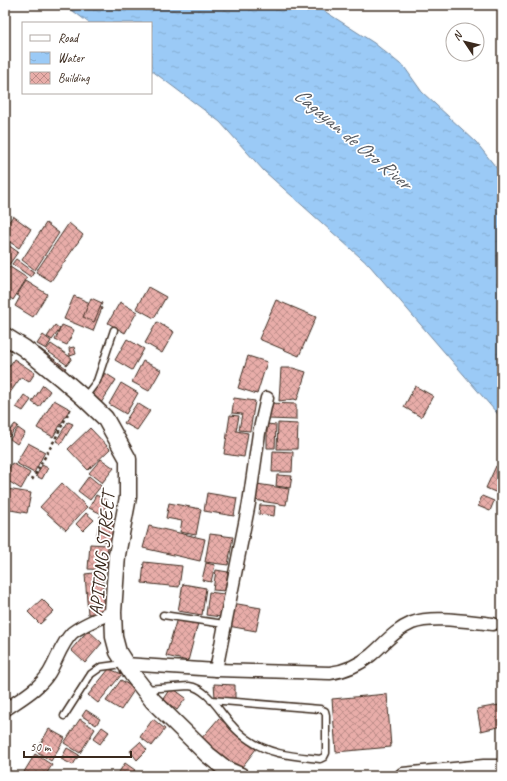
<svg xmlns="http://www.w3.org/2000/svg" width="507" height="781" font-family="Caveat,sans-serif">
  <defs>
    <pattern id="water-ripples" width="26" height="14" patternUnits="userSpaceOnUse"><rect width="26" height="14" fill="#9bcaf6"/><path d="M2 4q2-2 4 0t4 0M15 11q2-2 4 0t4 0" fill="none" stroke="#86aed2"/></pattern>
    <pattern id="building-cross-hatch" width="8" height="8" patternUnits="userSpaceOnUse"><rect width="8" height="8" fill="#e8ada9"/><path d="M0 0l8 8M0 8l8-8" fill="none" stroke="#bd8d89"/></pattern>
  </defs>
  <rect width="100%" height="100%" fill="#fff"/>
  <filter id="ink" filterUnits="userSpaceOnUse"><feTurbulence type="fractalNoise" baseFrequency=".025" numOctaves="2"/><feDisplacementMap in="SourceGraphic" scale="8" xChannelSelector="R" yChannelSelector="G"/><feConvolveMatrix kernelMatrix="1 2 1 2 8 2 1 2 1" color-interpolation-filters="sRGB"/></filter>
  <g filter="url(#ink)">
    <path fill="url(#water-ripples)" stroke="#758aa0" d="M60 5H315L374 43 405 68 422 92 476 142 502 175V419L370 266 264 171 220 122 151 70V23H89L73 11Z"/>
    <g fill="url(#building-cross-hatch)" stroke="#3b2a1e">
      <path d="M13 216 31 229 19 248 5 239V227Z"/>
      <path d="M46 223 59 233 35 270 22 260Z"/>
      <path d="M69 223 83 235 51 281 36 272Z"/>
      <path d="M8 245 18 252 8 266 5 264V249Z"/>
      <path d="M16 259 34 272 31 277 12 264Z"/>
      <path d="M10 267 27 278 13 300 5 294V274Z"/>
      <path d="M26 281 47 294 33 317 15 306 20 297 17 295Z"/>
      <path d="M148 287 166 297 154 318 136 308Z"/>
      <path d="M74 296 102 308 93 331 64 319Z"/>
      <path d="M91 298 102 303 94 322 83 317Z"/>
      <path d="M276 300 316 317 299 356 259 339Z"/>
      <path d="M120 302 137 312 125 333 108 323Z"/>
      <path d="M157 322 174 332 162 353 145 343Z"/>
      <path d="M55 325 60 329 52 340 47 337Z"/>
      <path d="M62 325 74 330 67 345 55 340Z"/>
      <path d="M43 335 51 341 46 349 37 344Z"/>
      <path d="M127 339 144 349 132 370 115 360Z"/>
      <path d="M51 344 72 358 67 365 46 350Z"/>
      <path d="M74 347 76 354 70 356 69 348Z"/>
      <path d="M39 348 66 368 62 374 35 353Z"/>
      <path d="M248 356 267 362 257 394 238 388Z"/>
      <path d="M14 359 35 373 29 382 21 377 7 397 5 396V373Z"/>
      <path d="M143 361 161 370 149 391 132 382Z"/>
      <path d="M281 368H293L306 372 297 400 294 399 279 401Z"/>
      <path d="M105 373 116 380 101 403 90 396Z"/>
      <path d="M121 383 138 393 126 414 109 404Z"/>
      <path d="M43 385 50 391 39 407 32 402Z"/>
      <path d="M415 386 433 396 421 417 404 407Z"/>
      <path d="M24 395 31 400 23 411 16 407Z"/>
      <path d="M234 398 255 401 250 431 239 430 242 414 232 413Z"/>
      <path d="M54 400 70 409 53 437 37 428Z"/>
      <path d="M137 403 150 411 137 430 124 423Z"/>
      <path d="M268 403 296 404V420L268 419Z"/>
      <path d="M230 415 239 416 236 431 248 433 244 457 224 454Z"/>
      <path d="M68 422 73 424 61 444 56 441Z"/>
      <path d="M278 423 298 424 297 449H277Z"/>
      <path d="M15 424 18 426 9 437 6 435Z"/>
      <path d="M267 424 276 425 275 448H267Z"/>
      <path d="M18 428 25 433 17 444 10 439Z"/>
      <path d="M90 428 110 449 88 470 68 449Z"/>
      <path d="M28 443 45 452 34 473 16 463Z"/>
      <path d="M273 451 293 452 292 472H272Z"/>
      <path d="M101 459 114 468 102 483 89 473Z"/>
      <path d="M12 463 30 473 21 489 5 479V476Z"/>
      <path d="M42 465 48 468 42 479 36 476Z"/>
      <path d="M496 466 502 468V495L486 488Z"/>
      <path d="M277 475 292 476 290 488 276 486Z"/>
      <path d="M89 476 101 486 90 500 78 491Z"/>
      <path d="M62 483 87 507 66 530 40 507Z"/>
      <path d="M257 484 289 489 286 505 254 500Z"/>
      <path d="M7 489 31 493 27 513 5 509Z"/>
      <path d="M207 493 237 498 234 516 204 511Z"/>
      <path d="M96 495 108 501 102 514 89 508Z"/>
      <path d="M482 496 494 501 490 511 478 506Z"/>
      <path d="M169 503 201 509 196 535 180 532 182 521 166 518Z"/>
      <path d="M260 505 275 506 274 516 259 514Z"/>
      <path d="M86 513 94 520 83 531 76 524Z"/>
      <path d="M100 516 114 519 111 542 96 540Z"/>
      <path d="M149 526 205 539 200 561 143 548Z"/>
      <path d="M210 534 233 537 228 565 205 562Z"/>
      <path d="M90 544 108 545 106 570 88 569Z"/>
      <path d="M144 562 182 566 179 587 142 583Z"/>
      <path d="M206 563 215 565 211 582 202 580Z"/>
      <path d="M216 570 228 572 225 591 213 590Z"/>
      <path d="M102 572 105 613 88 614 85 574Z"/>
      <path d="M183 584 206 588 202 615 178 611Z"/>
      <path d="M209 592 224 594 221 617 206 615Z"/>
      <path d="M42 599 54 611 40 624 28 612Z"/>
      <path d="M232 603 261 608 256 631 228 626Z"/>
      <path d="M177 618 198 623 188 661 166 656Z"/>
      <path d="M88 630 102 643 85 663 71 650Z"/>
      <path d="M109 669 122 674 98 703 88 695Z"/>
      <path d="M121 680 135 689 121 710 106 701Z"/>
      <path d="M214 684 235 685V700L215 697Z"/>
      <path d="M171 687 186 698 177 710 163 699Z"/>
      <path d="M387 694 391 747 336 752 332 699Z"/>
      <path d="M499 705 502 718V726L481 731 477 709Z"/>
      <path d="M86 710 100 719 96 725 82 716Z"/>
      <path d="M219 718 256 749 238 772 200 740Z"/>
      <path d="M80 719 95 729 80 753 64 743Z"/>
      <path d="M153 719 165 729 152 746 140 737Z"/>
      <path d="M102 727 109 732 100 744 93 739Z"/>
      <path d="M49 729 65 738 51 761 36 751Z"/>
      <path d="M140 742 147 750 137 760 130 751Z"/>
      <path d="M67 748 79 755 73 765 61 759Z"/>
      <path d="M35 754 52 765 45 776H31L24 772Z"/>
      <path d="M125 763 135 770 131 776H124L119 772Z"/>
    </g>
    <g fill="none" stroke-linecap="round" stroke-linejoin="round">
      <g stroke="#3b2a1e" stroke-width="9">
        <g id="service">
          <path d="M84 398 97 381 114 330"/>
          <path d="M163 615 224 624"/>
          <path d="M145 689 189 686C207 688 219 711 231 724 236 730 243 736 249 740 270 755 295 756 320 759L324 757 326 753V715L325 711 320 709 211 700"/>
          <path d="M64 716 91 674 101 667 123 664"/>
        </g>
      </g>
      <g stroke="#3b2a1e" stroke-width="15">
        <g id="minor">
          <path d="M125 664 216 670 330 673C345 671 359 665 371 655 384 644 395 630 412 623 433 615 470 622 493 624"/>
          <path d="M216 670 249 503 259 433 267 398"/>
          <path d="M5 710C20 699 39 689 49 673 57 660 61 644 72 633 83 624 100 618 113 612"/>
        </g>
      </g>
      <g stroke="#3b2a1e" stroke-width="19">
        <g id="tertiary">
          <path d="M5 336 24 348 61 378 84 398 105 418 128 459V497L117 555 113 612 114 637 118 652 132 674 153 701 208 755 227 770 241 776"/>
          <path d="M403 776 484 768H502"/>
        </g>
      </g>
      <path stroke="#3b2a1e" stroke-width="2.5" stroke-dasharray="3 3" stroke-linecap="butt" d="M32 480 54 441 72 406"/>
      <use href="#service" stroke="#fff" stroke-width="6"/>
      <use href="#minor" stroke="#fff" stroke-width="12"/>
      <use href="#tertiary" stroke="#fff" stroke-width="16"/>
    </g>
  </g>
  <g text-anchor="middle" stroke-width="3.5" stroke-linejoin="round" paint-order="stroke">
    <g font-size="19" fill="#3b2a1e" stroke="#fff">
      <text transform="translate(101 554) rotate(-84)" y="7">APITONG STREET</text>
    </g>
    <g font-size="20" font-style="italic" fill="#585a5f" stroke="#fff">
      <text transform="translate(353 138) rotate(40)" y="7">Cagayan de Oro River</text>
    </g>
  </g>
  <rect width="507" height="781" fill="none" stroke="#fff" stroke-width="20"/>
  <rect x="10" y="10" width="487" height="761" fill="none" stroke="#3b2a1e" stroke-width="1.5" filter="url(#ink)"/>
  <rect x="22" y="22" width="130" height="72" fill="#ffffff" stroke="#b1aaa5"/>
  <rect x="30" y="35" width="20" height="6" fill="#ffffff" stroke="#b1aaa5"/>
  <text x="58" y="42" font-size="12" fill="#3b2a1e">Road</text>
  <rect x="30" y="52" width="20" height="12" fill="url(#water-ripples)" stroke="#b1aaa5"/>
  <text x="58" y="62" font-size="12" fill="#3b2a1e">Water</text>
  <rect x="30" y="72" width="20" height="12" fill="url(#building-cross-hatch)" stroke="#b1aaa5"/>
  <text x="58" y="82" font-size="12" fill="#3b2a1e">Building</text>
  <g transform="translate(465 42) rotate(305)"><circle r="19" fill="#ffffff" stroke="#b1aaa5"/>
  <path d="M0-3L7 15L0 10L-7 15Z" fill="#3b2a1e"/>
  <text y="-6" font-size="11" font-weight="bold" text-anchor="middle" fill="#3b2a1e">N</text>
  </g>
  <path d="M24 751v6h107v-6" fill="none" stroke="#3b2a1e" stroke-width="2"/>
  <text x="30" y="751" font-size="12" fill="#3b2a1e" stroke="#ffffff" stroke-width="3" paint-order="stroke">50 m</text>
</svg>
